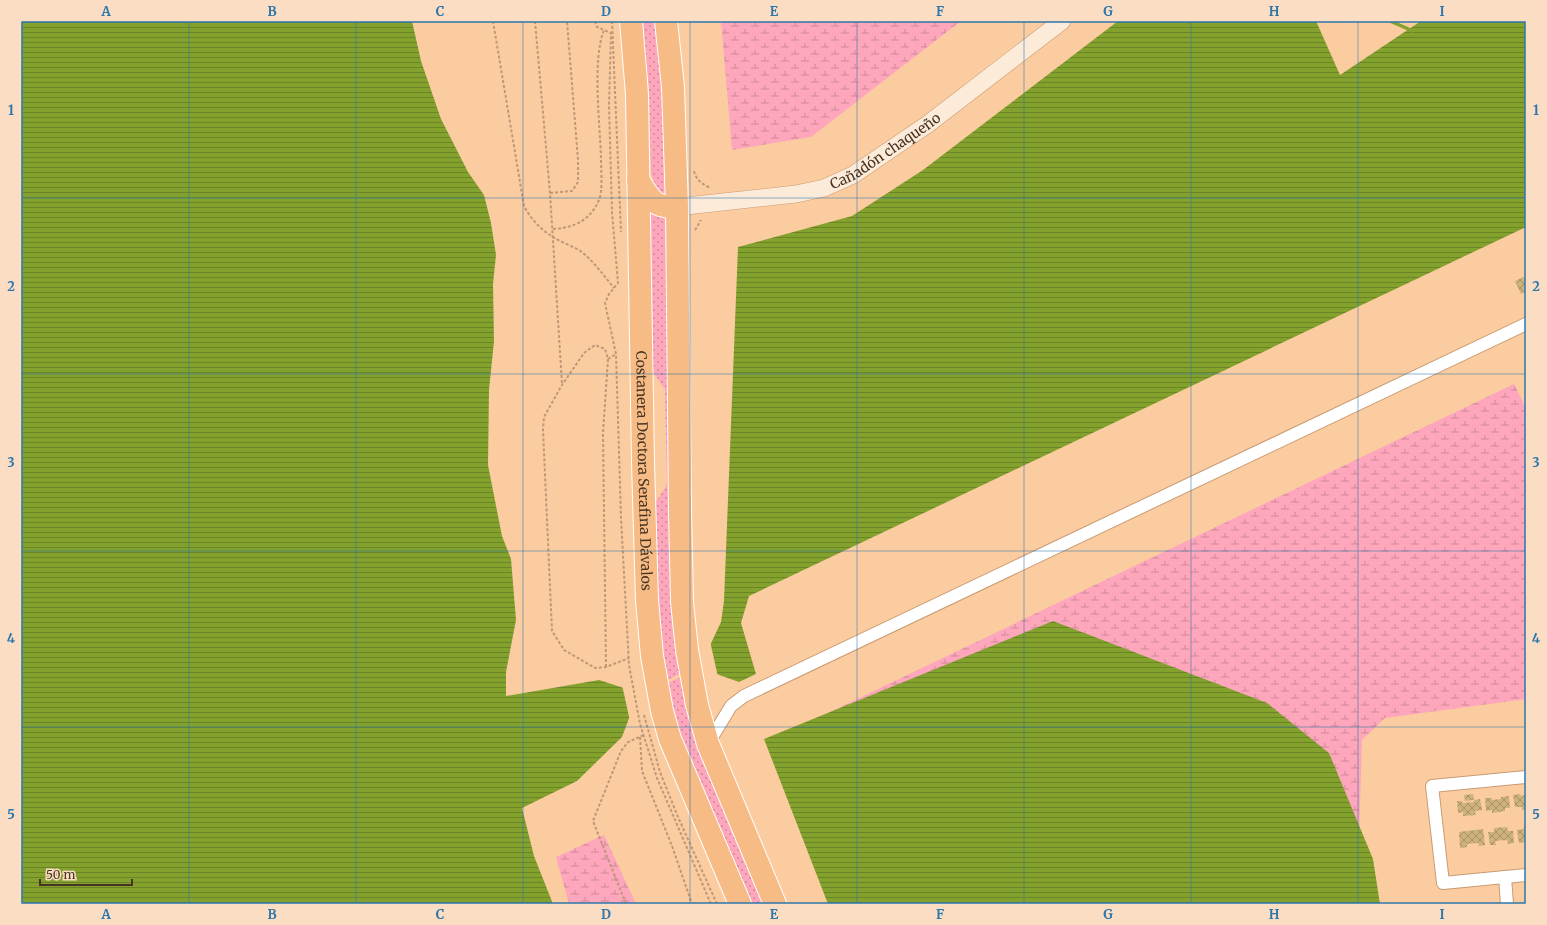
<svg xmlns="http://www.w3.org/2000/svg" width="1547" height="925" font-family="Merriweather,serif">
  <defs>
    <pattern id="grass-dots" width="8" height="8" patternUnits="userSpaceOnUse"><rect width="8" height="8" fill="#fda6bc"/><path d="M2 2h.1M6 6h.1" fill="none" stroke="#cf8898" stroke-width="1.8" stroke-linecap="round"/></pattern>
    <pattern id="wetland-marsh" width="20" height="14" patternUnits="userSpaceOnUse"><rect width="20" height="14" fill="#fda6bc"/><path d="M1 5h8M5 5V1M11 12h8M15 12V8" fill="none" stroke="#cf8898"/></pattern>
    <pattern id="water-rules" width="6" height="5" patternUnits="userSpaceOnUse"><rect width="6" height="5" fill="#83a12d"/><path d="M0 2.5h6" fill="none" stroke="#6d8426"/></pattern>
    <pattern id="building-cross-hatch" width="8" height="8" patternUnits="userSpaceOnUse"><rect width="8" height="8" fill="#ceb27c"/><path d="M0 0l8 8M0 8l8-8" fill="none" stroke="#a99265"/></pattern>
  </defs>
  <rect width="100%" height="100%" fill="#fccca1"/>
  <g fill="url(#grass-dots)">
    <path d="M641 21H659L664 88 666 199 656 188 651 173 649 90Z"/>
    <path d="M647 210 667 218 684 672 665 681 657 638 653 506 665 488 667 483 665 390 650 367Z"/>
    <path d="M684 676 768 904H745L695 789 665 684Z"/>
  </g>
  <g fill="url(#wetland-marsh)">
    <path d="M721 21H961L811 137 732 150Z"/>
    <path d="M1514 384 1526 408V699L1385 718 1362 740 1359 840 778 737Z"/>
    <path d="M604 835 636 904H569L556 857Z"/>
  </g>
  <g fill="url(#water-rules)">
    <path d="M21 21H412L421 61 441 119 468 172 484 195 491 223 496 255 493 284 494 341 489 390 488 465 502 536 511 559 516 620 506 672V696L599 680 630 690 634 705 622 737 577 781 522 808 534 856 553 904H21Z"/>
    <path d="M1118 21H1316L1340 75 1421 21H1526V227L749 596 741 623 756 674 739 682 708 671 705 656 721 622 724 601 738 247 852 216 923 170Z"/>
    <path d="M1053 621 1267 703 1329 753 1373 859 1380 904H828L764 739Z"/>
  </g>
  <g fill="#fccca1">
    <path d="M710 641 718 677 707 672 703 657Z"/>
    <path d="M622 685 631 689 636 705 630 721Z"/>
  </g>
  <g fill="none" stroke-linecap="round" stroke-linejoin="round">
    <path stroke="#83a12d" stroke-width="3.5" d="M1390 21 1413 31"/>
  </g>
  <g fill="url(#building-cross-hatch)">
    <path d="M1526 276V291L1521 294 1515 281Z"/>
    <path d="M1473 794 1474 800 1465 801 1464 795Z"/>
    <path d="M1520 794 1521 796 1526 795V810H1522V807H1515L1513 795Z"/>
    <path d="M1509 796 1510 808H1505V811L1492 813V810L1486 811 1485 798H1492V800L1501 799V797Z"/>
    <path d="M1480 799 1482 810 1475 811 1476 815 1463 816V812L1458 813 1457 801H1462V803L1474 802V800Z"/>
    <path d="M1526 824V842L1519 843 1517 830 1524 829V825Z"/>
    <path d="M1507 827 1508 831H1513L1514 843 1508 844 1507 840 1495 841 1496 845H1490L1488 832H1494V828Z"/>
    <path d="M1483 829 1485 845 1479 846 1478 843 1467 844V847L1460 848 1459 832Z"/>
  </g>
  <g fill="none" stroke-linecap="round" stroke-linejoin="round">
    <g stroke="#c89b72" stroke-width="14">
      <g id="street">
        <path d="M708 744 731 706 744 696 1526 324"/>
        <path d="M1526 777 1432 786 1443 883 1526 875"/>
        <path d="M1505 877 1507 904"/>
      </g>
    </g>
    <g stroke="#c89b72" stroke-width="18">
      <g id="secondary">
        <path id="s1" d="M677 207 796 194 824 188 853 175 928 124 1062 21"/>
      </g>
    </g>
    <g stroke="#fff" stroke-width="24">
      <g id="highway">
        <path id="s2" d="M631 21 637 94 643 462 647 600 652 656 662 711 670 739 740 904"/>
        <path d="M666 21 673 87 677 207 680 511 682 602 687 650 697 705 708 744 775 904"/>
        <path d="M638 180C650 198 653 208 677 207"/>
      </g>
    </g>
    <g stroke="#bf9977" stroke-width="2" stroke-dasharray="3 2" stroke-linecap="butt">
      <path d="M493 21 524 206C530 218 541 230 553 237 562 243 574 246 583 253 595 263 604 276 614 288"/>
      <path d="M535 21 550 193 562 384"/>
      <path d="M595 21 597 27 611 33 609 106 612 212 618 283 609 294 605 303 616 354 621 518 629 665 640 724 657 778 711 904"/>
      <path d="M612 21 621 232"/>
      <path d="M694 171C696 180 703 185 711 188"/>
      <path d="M550 193 572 191 578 182V160L567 21"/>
      <path d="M553 229C573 228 590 221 599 200 603 190 601 169 601 158 600 124 592 60 604 30"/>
      <path d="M695 230 701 220"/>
      <path d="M608 359 616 354"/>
      <path d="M606 667 603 433 608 359 605 349 595 345 584 353 562 385 544 417 543 430 552 631 564 650 595 668 606 667 629 658"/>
      <path d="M644 715 660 772 678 817 717 904"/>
      <path d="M640 737 642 771 672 846 692 904"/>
      <path d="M626 904 593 821 621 751 628 742 644 735"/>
    </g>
    <use href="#street" stroke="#fff" stroke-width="12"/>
    <use href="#secondary" stroke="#fdebda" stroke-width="17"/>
    <use href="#highway" stroke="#f7bb85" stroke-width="22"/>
  </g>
  <path fill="none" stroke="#2e77ab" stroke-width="1" stroke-opacity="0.55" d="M189 21V904M356 21V904M523 21V904M690 21V904M857 21V904M1024 21V904M1191 21V904M1358 21V904M21 198H1526M21 374H1526M21 551H1526M21 727H1526"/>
  <g text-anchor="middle" stroke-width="3.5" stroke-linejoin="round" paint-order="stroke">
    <g font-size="14" fill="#473423" stroke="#fbddc4">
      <text dy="5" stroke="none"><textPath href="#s1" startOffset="220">Cañadón chaqueño</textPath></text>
      <text dy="5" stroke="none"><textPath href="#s2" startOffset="450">Costanera Doctora Serafina Dávalos</textPath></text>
    </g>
  </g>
  <rect width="1547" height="925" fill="none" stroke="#fbddc4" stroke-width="44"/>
  <path d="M40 879v6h92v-6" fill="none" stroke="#473423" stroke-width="2"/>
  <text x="46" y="879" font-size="12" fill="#473423" stroke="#fbddc4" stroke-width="3" paint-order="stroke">50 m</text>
  <rect x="22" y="22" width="1503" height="881" fill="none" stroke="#2e77ab" stroke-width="1.5"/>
  <g font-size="13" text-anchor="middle" font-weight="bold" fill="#2e77ab">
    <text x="106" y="16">A</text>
    <text x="272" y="16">B</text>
    <text x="440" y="16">C</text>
    <text x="606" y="16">D</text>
    <text x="774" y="16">E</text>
    <text x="940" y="16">F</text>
    <text x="1108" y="16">G</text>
    <text x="1274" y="16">H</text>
    <text x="1442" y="16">I</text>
    <text x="11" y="115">1</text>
    <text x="1536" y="115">1</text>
    <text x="11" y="291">2</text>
    <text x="1536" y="291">2</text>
    <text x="11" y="467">3</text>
    <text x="1536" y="467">3</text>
    <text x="11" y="643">4</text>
    <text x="1536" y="643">4</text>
    <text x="11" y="819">5</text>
    <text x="1536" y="819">5</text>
    <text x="106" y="919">A</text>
    <text x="272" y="919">B</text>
    <text x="440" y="919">C</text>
    <text x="606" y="919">D</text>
    <text x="774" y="919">E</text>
    <text x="940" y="919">F</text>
    <text x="1108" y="919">G</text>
    <text x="1274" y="919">H</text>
    <text x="1442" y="919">I</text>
  </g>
</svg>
